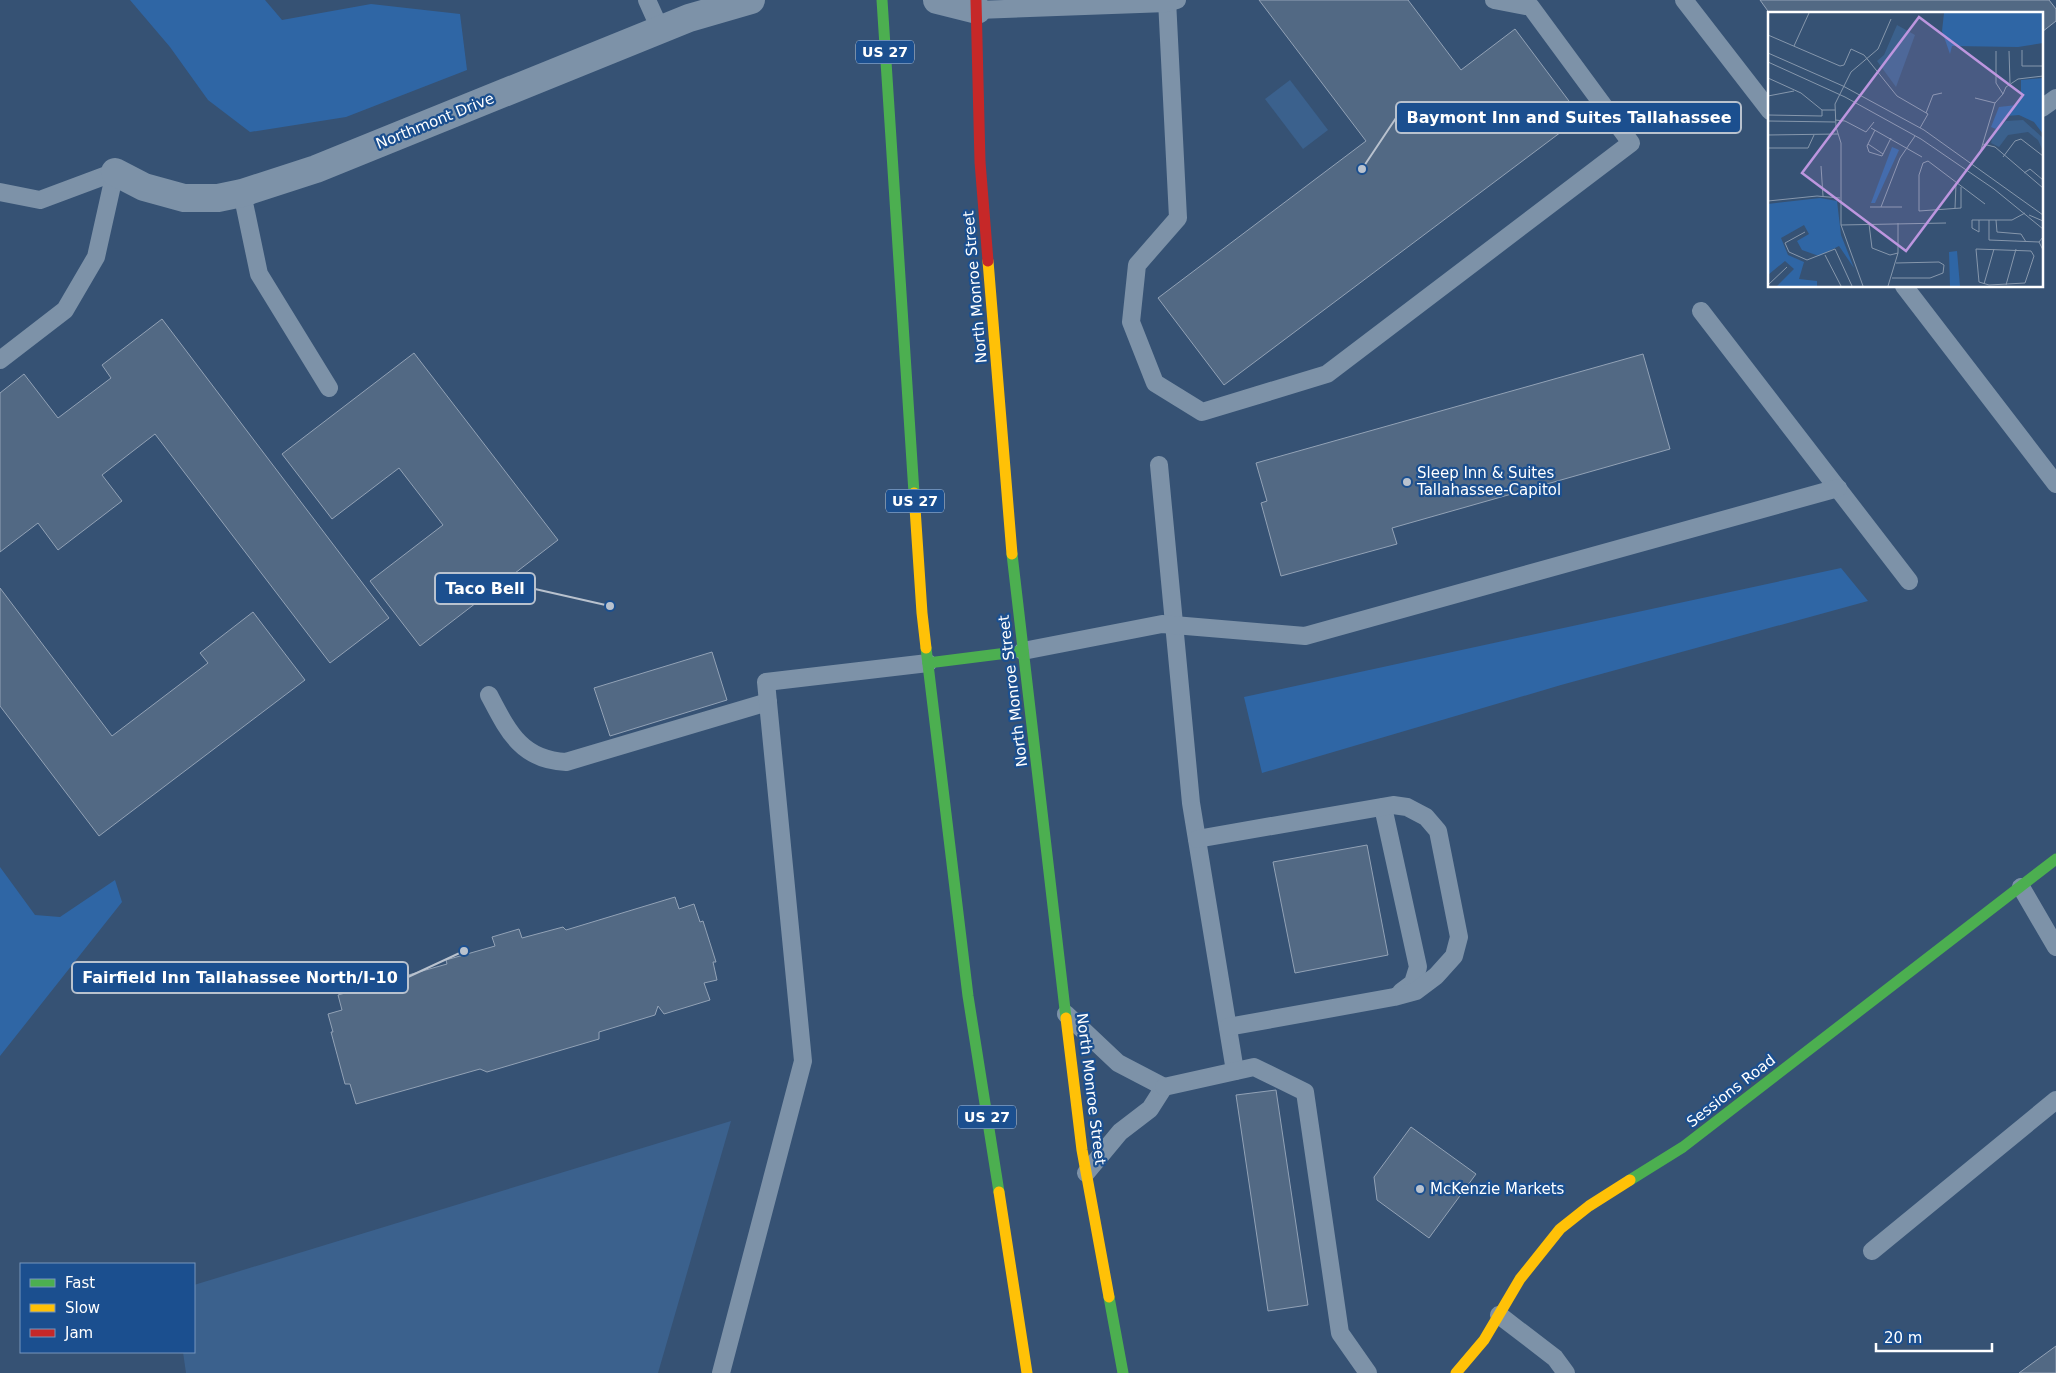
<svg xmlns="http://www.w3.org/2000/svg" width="2056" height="1373" font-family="'DejaVu Sans',sans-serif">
  <rect width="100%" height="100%" fill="#365274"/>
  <g fill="#2f66a5">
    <path d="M130 0H265L282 20 371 4 460 14 467 70 346 117 250 132 208 100 170 47Z"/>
    <path d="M1841 568 1868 601 1561 685 1262 773 1244 697Z"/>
    <path d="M0 867 35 915 60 917 115 880 122 902 0 1056Z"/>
  </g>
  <g fill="#3b618d">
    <path d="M1290 80 1328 130 1303 149 1265 99Z"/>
    <path d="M731 1121 658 1373H186L183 1352H194V1285Z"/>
  </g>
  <g fill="#526984" stroke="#92a2b6">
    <path d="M1259 0H1408L1461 70 1515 29 1581 117 1224 385 1158 298 1366 141Z"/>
    <path d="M1760 0H2049L2056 9V21L2042 32V14H1770Z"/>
    <path d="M162 319 389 618 330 663 155 434 102 475 122 501 58 550 38 523 0 552V393L24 374 58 418 111 378 102 365Z"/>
    <path d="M414 353 558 540 420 646 370 581 443 525 399 468 332 519 282 454Z"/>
    <path d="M1643 354 1670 449 1392 528 1397 544 1281 576 1261 503 1267 501 1256 463Z"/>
    <path d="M0 588 112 736 208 663 200 653 253 612 305 680 99 836 0 706Z"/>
    <path d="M712 652 727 700 610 736 594 688Z"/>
    <path d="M1367 845 1388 955 1295 973 1273 862Z"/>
    <path d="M675 897 679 909 694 904 700 922 703 921 716 962H713L717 980 704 983 710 1000 664 1014 658 1006 655 1015 599 1032V1039L487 1072 480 1069 356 1104 350 1084H345L331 1032H333L328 1014 342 1010 338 995 447 964 446 960 495 946 492 937 519 929 522 938 563 927 566 930Z"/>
    <path d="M1276 1090 1308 1305 1268 1311 1236 1095Z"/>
    <path d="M1411 1127 1476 1174 1429 1238 1377 1200 1374 1177Z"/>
    <path d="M2056 1346V1373H2019Z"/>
  </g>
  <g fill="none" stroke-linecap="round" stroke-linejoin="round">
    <g stroke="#7d92a8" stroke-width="18">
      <path d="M647 0 660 29"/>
      <path d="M1167 0 1178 218 1137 265 1131 322 1155 383 1202 412 1327 374 1631 143 1531 7 1494 0"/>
      <path d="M1684 0 1770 111"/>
      <path d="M977 10 1167 3 1177 0"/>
      <path d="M2042 108 2056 98"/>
      <path d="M0 192 40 200 115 172"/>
      <path d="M242 193 259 274 329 388"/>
      <path d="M1904 286 2056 484"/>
      <path d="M1701 311 1909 581"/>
      <path d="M0 360 65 310 96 257 115 172"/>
      <path d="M1159 465 1191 803 1235 1071"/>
      <path d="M1023 651 1162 624 1305 636 1838 488"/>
      <path d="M489 695C508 731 521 760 566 762L768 702"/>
      <path d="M1383 807 1418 967 1413 983 1401 992"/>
      <path d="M1197 839 1393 805 1407 807 1426 817 1438 831 1459 937 1454 956 1436 976 1416 991 1394 997 1228 1027"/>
      <path d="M2021 887 2056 947"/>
      <path d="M1066 1014 1118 1063 1164 1087 1150 1109 1120 1132 1086 1173"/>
      <path d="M1164 1087 1254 1067 1305 1092 1340 1333 1368 1373"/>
      <path d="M1872 1251 2056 1100"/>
      <path d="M1499 1315 1555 1358 1566 1373"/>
      <path d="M721 1373 803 1061 766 682 928 663"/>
    </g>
    <g stroke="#7d92a8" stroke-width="28">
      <path d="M937 0 977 10"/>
      <path d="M115 172 144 187 184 198H218L242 193 316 169 689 18 751 0"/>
    </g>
    <g stroke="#4caf50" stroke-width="11">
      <path d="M882 0 914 493"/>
      <path d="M1012 554 1066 1018"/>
      <path d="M926 648 968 996 999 1192"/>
      <path d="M928 663 1023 651"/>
      <path d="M1630 1180 1683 1147 2056 859"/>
      <path d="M1109 1297 1123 1373"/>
    </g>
    <g stroke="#ffc107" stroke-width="11">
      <path d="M988 261 1012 554"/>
      <path d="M914 493 922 613 926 648"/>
      <path d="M1066 1018 1082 1150 1109 1297"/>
      <path d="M999 1192 1027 1373"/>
      <path d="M1456 1373 1484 1340 1520 1279 1560 1229 1589 1206 1630 1180"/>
    </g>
    <path stroke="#c62828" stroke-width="11" d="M976 0 980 162 988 261"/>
  </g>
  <g fill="#b9c2ce" stroke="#1b4f8f" stroke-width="2">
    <circle cx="1407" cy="482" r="5"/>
    <circle cx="1420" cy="1189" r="5"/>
  </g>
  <g text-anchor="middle" stroke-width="4.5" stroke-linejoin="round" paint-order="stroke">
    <g fill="#1b4f8f" stroke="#bbcadd" stroke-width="1">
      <rect x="856" y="40.5" width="58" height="23" rx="4"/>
      <rect x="886" y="489.5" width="58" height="23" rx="4"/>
      <rect x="958" y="1105.5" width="58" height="23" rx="4"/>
    </g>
    <g font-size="14" font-weight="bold" fill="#fff">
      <text x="885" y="57">US 27</text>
      <text x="915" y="506">US 27</text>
      <text x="987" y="1122">US 27</text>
    </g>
    <g font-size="15" fill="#fff" stroke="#1b4f8f">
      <text transform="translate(435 121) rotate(-22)" y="5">Northmont Drive</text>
      <text transform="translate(975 287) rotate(-95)" y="5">North Monroe Street</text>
      <text transform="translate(1013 691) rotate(-97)" y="5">North Monroe Street</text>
      <text transform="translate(1091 1089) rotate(83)" y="5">North Monroe Street</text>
      <text transform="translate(1731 1091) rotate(-38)" y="5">Sessions Road</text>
    </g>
    <g font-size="15" fill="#fff" stroke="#1b4f8f" text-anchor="start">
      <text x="1417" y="478">Sleep Inn &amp; Suites<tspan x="1417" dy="17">Tallahassee-Capitol</tspan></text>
      <text x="1430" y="1194">McKenzie Markets</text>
    </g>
  </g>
  <g transform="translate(1768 12)">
    <rect width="275" height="275" fill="#365274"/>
    <path d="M176 1H275V31L250 35 184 34 182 42 174 19ZM275 66V122L266 110 251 103 238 104 228 117 223 115 231 95 249 93 253 87V68ZM124 135 131 138 107 191H103ZM52 186 69 189 73 223 86 256 71 234 51 244 34 238 29 229 41 222 36 213 13 226 20 243 36 250 31 267 49 269V274H9L26 257 17 249 0 263V192ZM189 239 192 274H182L181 240Z" fill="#2f66a5"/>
    <path d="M129 13 147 23 128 75 109 49 116 43ZM255 108 275 126V139L270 128 260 120 240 123 231 135 223 131 226 120 238 109Z" fill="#3b618d"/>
    <path fill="none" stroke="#8697ac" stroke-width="1" d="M0 23 72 54 76 53 83 37 96 43 129 84 160 102 152 116M26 34 41 1M254 38V54H275M228 39V71L235 82M241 39 242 71M0 41 75 74 156 118 275 203M0 50 77 85 153 127 226 177 275 217M0 66 33 81 54 98H67M235 82 238 75 250 67 275 64M0 84 26 79M207 86 227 91M158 101 165 83 174 81M0 103 54 104V98M67 108 77 109 98 120 106 110M0 109 67 110M103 116 154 145M107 118 99 134 101 140 114 144 123 126M0 123 70 122M100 132 115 142M215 132 227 135 275 176M0 136H40L46 123M235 145 247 129 253 127 275 144M53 154 55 184M256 161 262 157 275 168M193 175V196L151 199V163L155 151 160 149 217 192M0 189 49 184 72 186M102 195H134M113 195 132 146 147 124M187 196 188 172 212 141 227 91 235 82M261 203 275 209M211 208V220L204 216V208H244L257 201M221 208V228L271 230M228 208 229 220 253 222 258 230M101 212 104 236 122 243 130 241V211M73 213 178 211M37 220 17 231 21 240 39 248 67 237 84 274M275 225 271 230 275 238M208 237 263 239 266 244 257 271 221 273 211 270ZM57 243 73 274M124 266H162L175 261 176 253 171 250 128 251M216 272 226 237M0 273 19 255M238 273 248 237M95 274 73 213V131L68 115 67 92 83 60 110 37 123 7M120 274 130 241"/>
    <path fill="#bd96df" fill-opacity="0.15" stroke="#bd96df" stroke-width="2.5" d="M151 5 255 83 138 239 34 161Z"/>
    <rect width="275" height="275" fill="none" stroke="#fff" stroke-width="2.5"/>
  </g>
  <path fill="none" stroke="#b9c2ce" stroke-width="2" d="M1362 169L1396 118M610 606L535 589M464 951L408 977"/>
  <g fill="#b9c2ce" stroke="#1b4f8f" stroke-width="2">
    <circle cx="1362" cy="169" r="5"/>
    <circle cx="610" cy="606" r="5"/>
    <circle cx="464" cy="951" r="5"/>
  </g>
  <g fill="#1b4f8f" stroke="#b9c2ce" stroke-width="2">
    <rect x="1396" y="102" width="345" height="31" rx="5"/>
    <rect x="435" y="573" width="100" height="31" rx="5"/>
    <rect x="72" y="962" width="336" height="31" rx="5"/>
  </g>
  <g font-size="16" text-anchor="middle" font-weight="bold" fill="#fff">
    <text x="1569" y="123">Baymont Inn and Suites Tallahassee</text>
    <text x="485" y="594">Taco Bell</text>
    <text x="240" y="983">Fairfield Inn Tallahassee North/I-10</text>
  </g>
  <rect x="20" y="1263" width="175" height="90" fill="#1b4f8f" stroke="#7695bc"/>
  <rect x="30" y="1279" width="25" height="8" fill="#4caf50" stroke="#7695bc"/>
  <text x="65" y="1288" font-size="15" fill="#ffffff">Fast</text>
  <rect x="30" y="1304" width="25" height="8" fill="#ffc107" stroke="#7695bc"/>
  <text x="65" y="1313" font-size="15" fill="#ffffff">Slow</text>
  <rect x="30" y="1329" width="25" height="8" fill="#c62828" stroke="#7695bc"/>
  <text x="65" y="1338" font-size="15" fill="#ffffff">Jam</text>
  <path d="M1876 1343v8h116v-8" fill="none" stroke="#ffffff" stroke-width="2.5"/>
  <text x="1884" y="1343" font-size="15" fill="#ffffff" stroke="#1b4f8f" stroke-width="4" paint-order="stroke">20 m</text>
</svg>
